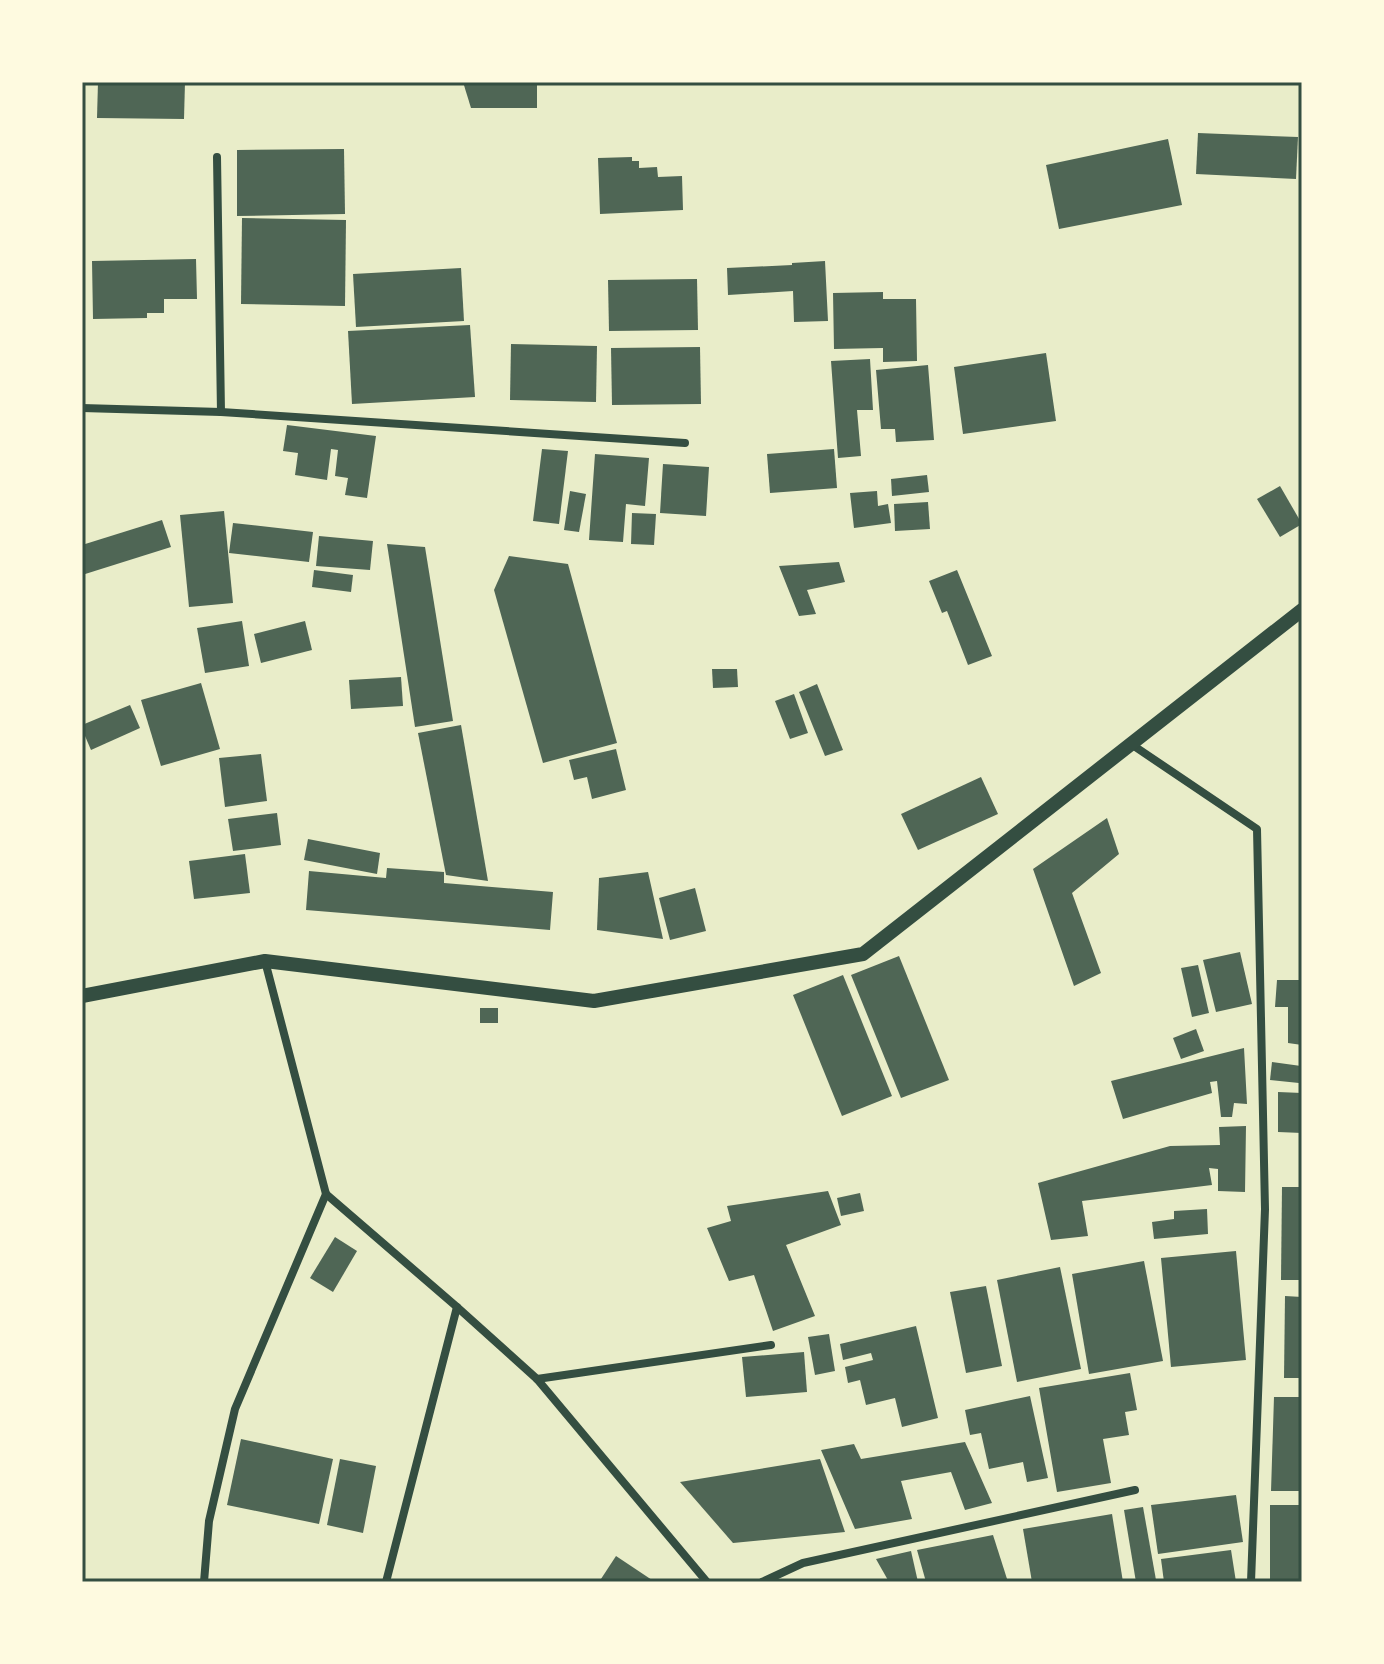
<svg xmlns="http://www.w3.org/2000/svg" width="1384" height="1664" font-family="'IBM Plex Sans',sans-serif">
  <rect width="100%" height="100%" fill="#e9edc9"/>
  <g fill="#4f6655">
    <path d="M98 82H185L184 119 97 118Z"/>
    <path d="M463 82H537V108H471Z"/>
    <path d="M1198 133 1298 137 1296 179 1196 174Z"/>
    <path d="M1168 139 1182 205 1059 229 1046 165Z"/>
    <path d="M344 149 345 214 237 216V150Z"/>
    <path d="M632 157V161H639V168L657 167 658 177 682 176 683 210 600 214 598 158Z"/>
    <path d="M242 218 346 220 345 306 241 304Z"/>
    <path d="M196 259 197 299H164V313H147V318L93 319 92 261Z"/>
    <path d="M825 261 828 321 794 322 793 291 728 295 727 268 792 265V263Z"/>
    <path d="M461 268 464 321 356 327 353 274Z"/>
    <path d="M697 279 698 330 609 331 608 280Z"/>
    <path d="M883 292V299H916L917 361 883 362V348L834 349 833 293Z"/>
    <path d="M470 325 475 397 352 404 348 331Z"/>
    <path d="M511 344 597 346 596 402 510 400Z"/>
    <path d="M700 347 701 404 612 405 611 348Z"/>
    <path d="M1046 353 1056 421 963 434 954 367Z"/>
    <path d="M870 359 873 410H857L861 456 838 458 831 361Z"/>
    <path d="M928 365 934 440 896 442 895 429H881L876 370Z"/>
    <path d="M287 425 376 436 367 498 345 495 348 478 335 476 338 450 331 449 327 480 295 475 298 453 283 451Z"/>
    <path d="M542 449 568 451 559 524 533 521Z"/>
    <path d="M834 449 837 488 770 493 767 454Z"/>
    <path d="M595 454 649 458 645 506 626 504 623 542 589 540Z"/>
    <path d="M663 464 709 467 706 516 660 513Z"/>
    <path d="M927 475 929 492 892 496 891 479Z"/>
    <path d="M1280 486 1302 524 1280 537 1257 499Z"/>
    <path d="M570 491 586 494 579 532 564 530Z"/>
    <path d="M877 491 878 506 888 504 891 523 854 528 850 493Z"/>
    <path d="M928 502 930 529 895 531 894 504Z"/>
    <path d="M224 511 233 603 189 607 180 515Z"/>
    <path d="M632 513 656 514 654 545 631 544Z"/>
    <path d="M162 520 171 547 82 575V545Z"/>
    <path d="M233 523 313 532 309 562 229 553Z"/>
    <path d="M319 536 373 541 370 570 316 566Z"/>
    <path d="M387 544 425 547 453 721 415 727Z"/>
    <path d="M509 556 568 564 617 743 543 763 494 590Z"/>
    <path d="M839 562 845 582 807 590 816 614 799 616 779 566Z"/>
    <path d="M314 570 353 575 351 592 312 587Z"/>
    <path d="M957 570 992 656 968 665 947 611 942 613 929 581Z"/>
    <path d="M242 621 249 666 205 673 197 628Z"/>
    <path d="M305 621 312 650 261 663 254 634Z"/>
    <path d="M712 669H737L738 687 713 688Z"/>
    <path d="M401 677 403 706 351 709 349 680Z"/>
    <path d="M201 683 220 749 161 766 141 700Z"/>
    <path d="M817 684 843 750 825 756 799 692Z"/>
    <path d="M794 694 808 733 790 739 775 701Z"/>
    <path d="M130 705 140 728 91 750 82 729V725Z"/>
    <path d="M461 725 488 881 446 875 418 733Z"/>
    <path d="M616 749 626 790 592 799 587 777 574 780 569 760Z"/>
    <path d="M261 754 267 801 225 807 219 758Z"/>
    <path d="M981 777 998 814 918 850 901 814Z"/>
    <path d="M277 813 281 845 233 851 228 819Z"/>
    <path d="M1107 818 1119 854 1072 893 1101 973 1074 986 1033 869Z"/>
    <path d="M308 839 380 853 377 874 304 860Z"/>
    <path d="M245 854 250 893 194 899 189 861Z"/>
    <path d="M387 868 444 872V883L553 892 550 930 306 910 309 871 386 878Z"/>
    <path d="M648 872 663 939 597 930 599 878Z"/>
    <path d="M695 888 706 931 670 940 659 898Z"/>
    <path d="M1240 952 1252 1004 1216 1012 1203 960Z"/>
    <path d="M899 956 949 1080 901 1098 851 975Z"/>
    <path d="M1198 965 1209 1013 1192 1017 1181 968Z"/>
    <path d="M843 975 892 1096 842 1116 793 995Z"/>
    <path d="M1277 980H1302V1045L1288 1043V1007H1275Z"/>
    <rect x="480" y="1008" width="18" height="15"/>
    <path d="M1196 1029 1204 1051 1181 1059 1173 1038Z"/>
    <path d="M1244 1048 1247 1104 1234 1103 1232 1117H1221L1217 1081 1210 1082 1212 1093 1123 1119 1111 1081Z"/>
    <path d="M1272 1062 1301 1066 1299 1083 1270 1080Z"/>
    <path d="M1278 1092 1302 1093V1133L1278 1132Z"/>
    <path d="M1246 1126 1245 1192 1218 1191V1169L1209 1168 1212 1185 1082 1201 1088 1236 1051 1240 1038 1183 1170 1146 1220 1145 1219 1127Z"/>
    <path d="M1282 1187H1302V1280H1281Z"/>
    <path d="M828 1191 841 1225 786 1245 815 1316 773 1331 754 1275 729 1281 707 1228 731 1221 727 1206Z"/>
    <path d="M860 1193 864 1211 841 1216 837 1198Z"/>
    <path d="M1207 1209 1208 1234 1154 1239 1152 1222 1174 1219V1211Z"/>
    <path d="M335 1237 357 1251 333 1292 310 1278Z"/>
    <path d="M1236 1251 1246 1360 1171 1367 1161 1258Z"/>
    <path d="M1144 1261 1163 1361 1089 1374 1072 1274Z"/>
    <path d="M1060 1267 1081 1369 1017 1382 997 1280Z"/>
    <path d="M986 1286 1002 1366 966 1373 950 1292Z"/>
    <path d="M1285 1296 1302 1297V1378H1284Z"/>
    <path d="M916 1326 938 1418 902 1427 895 1398 866 1405 860 1380 848 1383 845 1367 873 1360 871 1353 843 1360 840 1344Z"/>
    <path d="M829 1334 835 1371 815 1375 808 1337Z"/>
    <path d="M804 1352 807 1392 746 1397 742 1357Z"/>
    <path d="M1130 1373 1137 1410 1125 1412 1129 1435 1103 1439 1111 1483 1057 1492 1039 1388Z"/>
    <path d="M1030 1396 1048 1478 1027 1482 1023 1462 989 1469 981 1433 970 1435 965 1410Z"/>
    <path d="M1274 1397H1302V1491H1271Z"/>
    <path d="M241 1439 333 1459 319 1524 227 1505Z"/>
    <path d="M965 1442 992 1503 965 1510 951 1472 901 1481 912 1519 855 1529 821 1450 854 1444 861 1459Z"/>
    <path d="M340 1459 376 1466 363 1533 327 1525Z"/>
    <path d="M820 1459 845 1532 733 1543 680 1482Z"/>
    <path d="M1236 1495 1243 1542 1158 1554 1151 1505Z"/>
    <rect x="1270" y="1505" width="32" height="77"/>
    <path d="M1143 1507 1156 1580 1136 1582 1124 1510Z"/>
    <path d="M1112 1514 1123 1582H1032L1023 1529Z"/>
    <path d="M993 1535 1008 1582H926L917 1550Z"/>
    <path d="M1231 1550 1236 1582H1164L1161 1559Z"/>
    <path d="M911 1551 918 1582H889L876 1559Z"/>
    <path d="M616 1556 655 1582H599Z"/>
  </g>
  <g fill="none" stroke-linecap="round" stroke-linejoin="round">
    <g stroke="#344e41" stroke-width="8">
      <path d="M217 157 221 412"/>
      <path d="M82 408 221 412 685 443"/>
      <path d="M1131 744 1257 829 1265 1209 1251 1582"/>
      <path d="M265 961 326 1194 457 1307 537 1379 707 1582"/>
      <path d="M537 1379 771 1345"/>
      <path d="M204 1582 209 1521 235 1409 326 1194"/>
      <path d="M386 1582 457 1307"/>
      <path d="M762 1582 803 1563 1135 1490"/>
    </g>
    <path stroke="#344e41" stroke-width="14" d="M82 996 265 961 594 1001 863 954 1302 610"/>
  </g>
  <rect width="1384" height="1664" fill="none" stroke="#fefae0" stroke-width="168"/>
  <rect x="84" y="84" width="1216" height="1496" fill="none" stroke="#344e41" stroke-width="3"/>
</svg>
